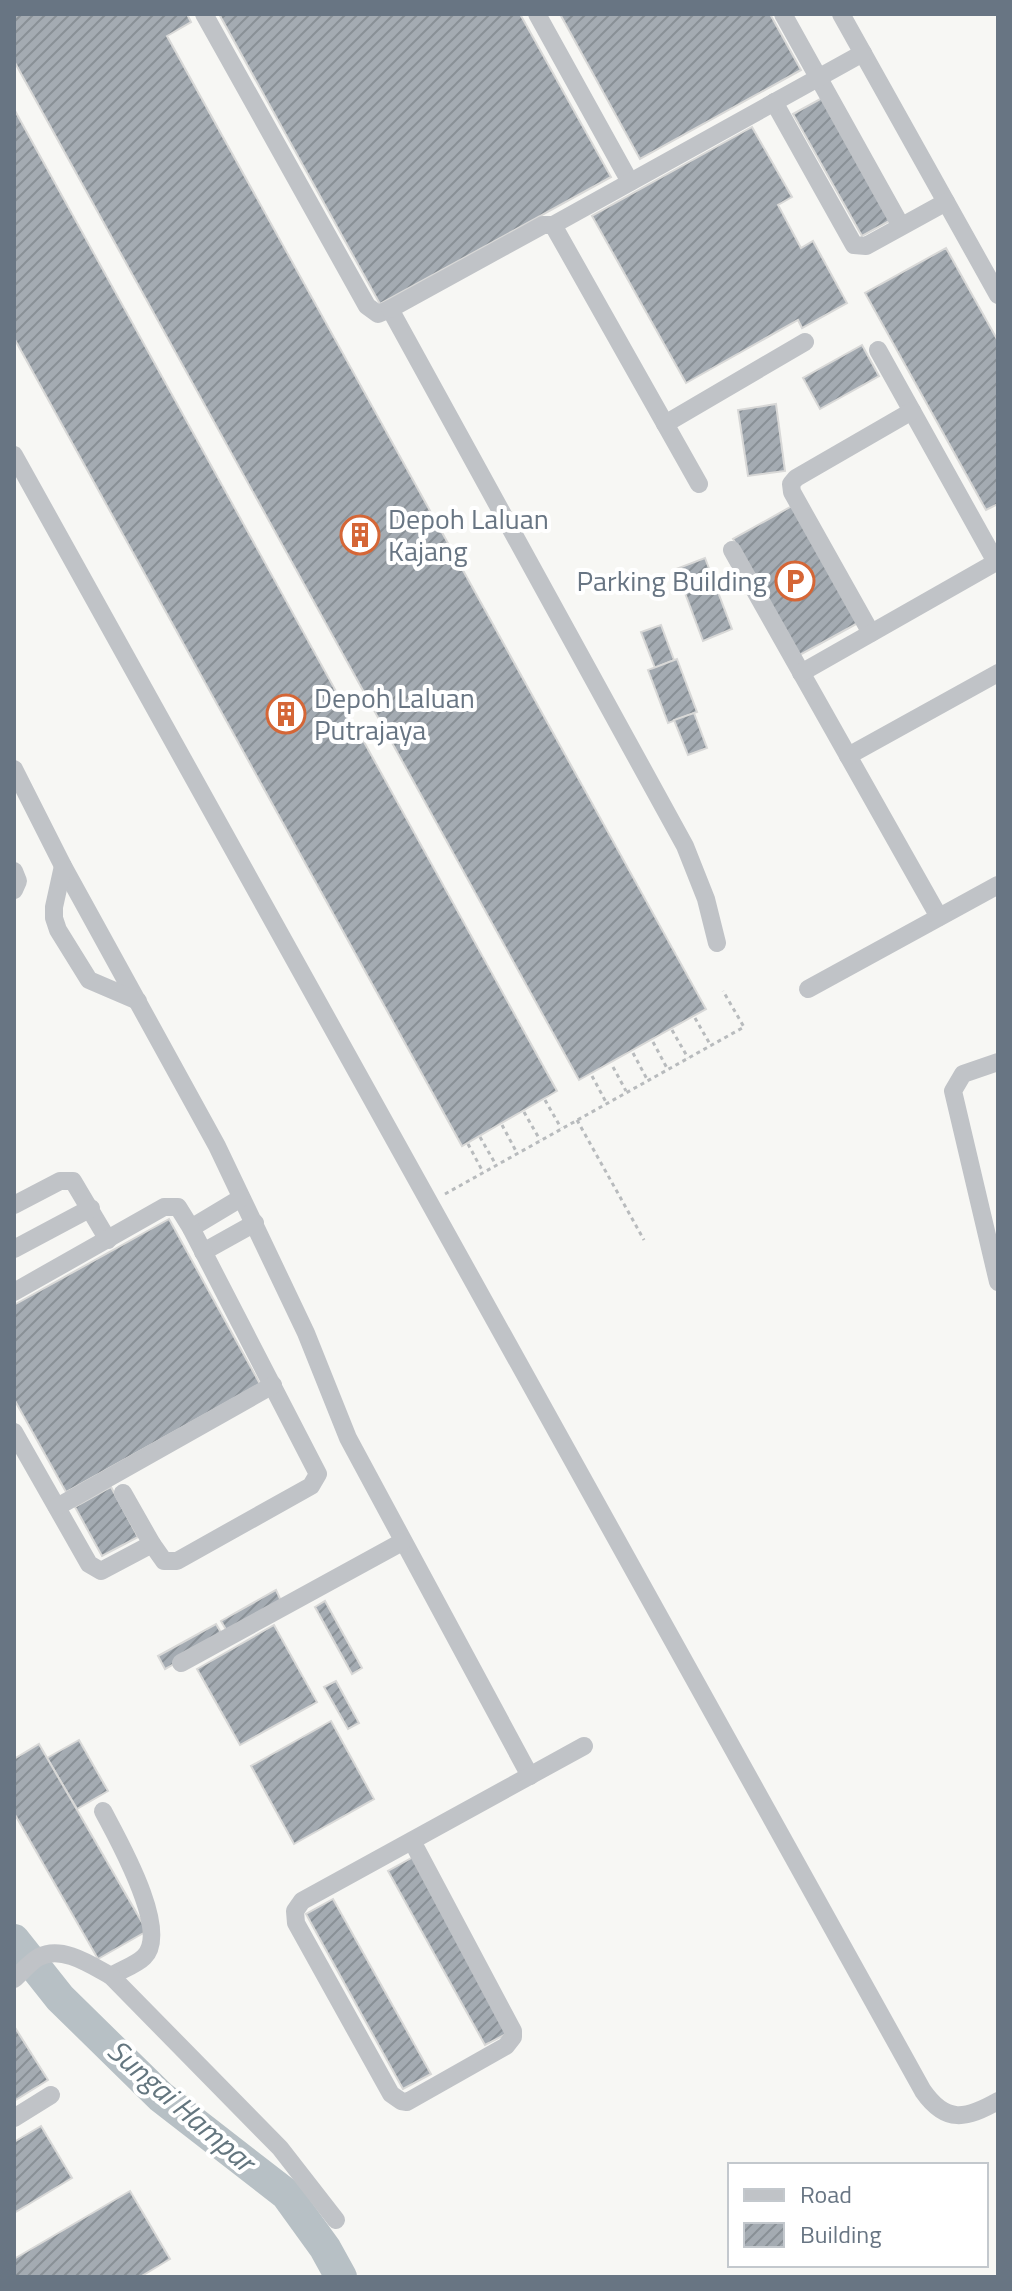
<svg xmlns="http://www.w3.org/2000/svg" width="1012" height="2291" font-family="'Titillium Web',sans-serif">
  <defs>
    <pattern id="building-hatch" width="6" height="6" patternUnits="userSpaceOnUse" patternTransform="scale(2)"><rect width="6" height="6" fill="#a4abb2"/><path d="M-1 1l2-2M0 6l6-6M5 7l2-2" fill="none" stroke="#899096"/></pattern>
  </defs>
  <rect width="100%" height="100%" fill="#f7f7f4"/>
  <g fill="none" stroke-linecap="round" stroke-linejoin="round">
    <path stroke="#b7c0c5" stroke-width="32" d="M14 1940 60 1998 161 2097 286 2194 325 2248 341 2277"/>
  </g>
  <g fill="url(#building-hatch)" stroke="#d8d8d7" stroke-width="2">
    <path d="M14 14H187L191 22 167 36 706 1009 579 1080 14 61Z"/>
    <path d="M219 14H520L611 177 380 304Z"/>
    <path d="M560 14H770L801 70 640 159Z"/>
    <path d="M822 98 891 220 862 236 793 114Z"/>
    <path d="M14 109 557 1091 462 1146 14 338Z"/>
    <path d="M752 127 792 197 778 205 801 248 813 241 847 303 802 328 798 320 686 383 592 216Z"/>
    <path d="M946 248 998 341V504L986 510 865 293Z"/>
    <path d="M862 345 879 376 820 409 803 378Z"/>
    <path d="M776 404 785 471 748 476 738 410Z"/>
    <path d="M792 506 858 623 798 656 733 539Z"/>
    <path d="M705 558 732 629 703 641 676 569Z"/>
    <path d="M661 625 674 660 655 668 641 632Z"/>
    <path d="M677 659 697 712 668 723 648 670Z"/>
    <path d="M694 713 707 748 688 755 674 720Z"/>
    <path d="M169 1219 260 1384 66 1492 14 1399V1305Z"/>
    <path d="M111 1487 138 1537 102 1556 75 1507Z"/>
    <path d="M276 1590 282 1603 228 1633 221 1621Z"/>
    <path d="M325 1601 362 1668 352 1674 315 1607Z"/>
    <path d="M216 1624 223 1636 165 1669 158 1656Z"/>
    <path d="M274 1625 317 1702 240 1745 197 1669Z"/>
    <path d="M336 1681 359 1723 348 1729 324 1687Z"/>
    <path d="M331 1721 374 1799 294 1844 251 1766Z"/>
    <path d="M79 1740 108 1791 77 1809 47 1758Z"/>
    <path d="M39 1744 147 1931 98 1959 14 1813V1759Z"/>
    <path d="M415 1856 512 2031 485 2045 388 1871Z"/>
    <path d="M333 1899 431 2074 403 2089 306 1914Z"/>
    <path d="M14 2026 48 2080 14 2101Z"/>
    <path d="M41 2126 72 2178 14 2213V2142Z"/>
    <path d="M130 2191 170 2259 140 2277H14V2259Z"/>
  </g>
  <g fill="none" stroke-linecap="round" stroke-linejoin="round">
    <g stroke="#b8bbbd" stroke-width="3" stroke-dasharray="4 4" stroke-linecap="butt">
      <path d="M695 1018 711 1046"/>
      <path d="M672 1030 688 1058"/>
      <path d="M653 1042 668 1070"/>
      <path d="M633 1053 648 1081"/>
      <path d="M613 1067 626 1091"/>
      <path d="M592 1076 607 1104"/>
      <path d="M545 1100 561 1128"/>
      <path d="M524 1112 540 1140"/>
      <path d="M577 1120 644 1240"/>
      <path d="M502 1125 517 1153"/>
      <path d="M480 1137 496 1165"/>
      <path d="M468 1144 483 1172"/>
      <path d="M445 1194 744 1027 723 991"/>
    </g>
    <g stroke="#c0c3c7" stroke-width="18">
      <path d="M204 14 367 306 378 314 390 309 685 846 706 899 717 943"/>
      <path d="M537 14 630 182"/>
      <path d="M783 14 901 226"/>
      <path d="M841 14 998 295"/>
      <path d="M774 102 854 245 866 246 946 202"/>
      <path d="M390 309 543 225H553"/>
      <path d="M878 350 996 562"/>
      <path d="M665 424 805 342"/>
      <path d="M14 455 923 2091C946 2124 966 2119 998 2101"/>
      <path d="M699 484 553 225 863 53"/>
      <path d="M732 550 939 917"/>
      <path d="M871 633 792 492 791 484 796 478 912 411"/>
      <path d="M801 673 998 561"/>
      <path d="M848 756 998 673"/>
      <path d="M14 769 63 866 217 1146 306 1333 348 1438 530 1776"/>
      <path d="M63 866 54 907V918L58 930 89 980 138 1001"/>
      <path d="M14 871 18 881 14 890"/>
      <path d="M808 989 998 885"/>
      <path d="M998 1062 963 1074 953 1091 998 1282"/>
      <path d="M14 1205 60 1181H73L108 1240"/>
      <path d="M191 1228 241 1198"/>
      <path d="M14 1249 91 1208"/>
      <path d="M203 1252 255 1223"/>
      <path d="M14 1292 164 1207H178L191 1228 318 1474 311 1486 177 1561H164L152 1544 101 1571 89 1564 14 1432"/>
      <path d="M123 1493 152 1544"/>
      <path d="M57 1507 273 1385"/>
      <path d="M181 1663 402 1542"/>
      <path d="M103 1811C117 1838 171 1931 144 1957 136 1965 121 1970 111 1976"/>
      <path d="M412 1841 513 2031V2037L506 2046 407 2102 401 2101 391 2094 296 1923 295 1911 302 1901 584 1746"/>
      <path d="M14 1979C22 1972 30 1962 39 1957 62 1945 91 1965 111 1976L280 2148 336 2220"/>
      <path d="M14 2118 51 2095"/>
    </g>
  </g>
  <defs>
    <g id="building-ring" transform="scale(2)"><circle r="9.5" fill="#fff" stroke="#d56636" stroke-width="1.5"/><path d="M-4-6H4V6H1V3H-1V6H-4ZM-2.5-4.3h1.7v1.8h-1.7ZM.8-4.3h1.7v1.8H.8ZM-2.5-1h1.7V.8h-1.7ZM.8-1h1.7V.8H.8Z" fill="#d56636"/></g>
    <g id="parking-ring" transform="scale(2)"><circle r="9.5" fill="#fff" stroke="#d56636" stroke-width="1.5"/><path d="M-3.5-5.5H1a3.5 3.5 0 0 1 0 7H-1V5.5H-3.5ZM-1-3.4V-.6H.8a1.4 1.4 0 0 0 0-2.8Z" fill="#d56636"/></g>
  </defs>
  <g fill-rule="evenodd">
    <use href="#building-ring" x="360" y="535"/>
    <use href="#parking-ring" x="795" y="581"/>
    <use href="#building-ring" x="286" y="714"/>
  </g>
  <g text-anchor="middle" stroke-width="8" stroke-linejoin="round" paint-order="stroke">
    <g font-size="28" fill="#687583" stroke="#fff" text-anchor="start">
      <text x="388" y="529">Depoh Laluan<tspan x="388" dy="32">Kajang</tspan></text>
      <text x="767" y="591" text-anchor="end">Parking Building</text>
      <text x="314" y="708">Depoh Laluan<tspan x="314" dy="32">Putrajaya</tspan></text>
    </g>
    <g font-size="30" font-style="italic" fill="#64767f" stroke="#fff">
      <text transform="translate(181 2106) rotate(41)" y="10">Sungai Hampar</text>
    </g>
  </g>
  <rect width="1012" height="2291" fill="none" stroke="#687583" stroke-width="32"/>
  <rect x="728" y="2163" width="260" height="104" fill="#ffffff" stroke="#c3c8cd" stroke-width="2"/>
  <rect x="744" y="2189" width="40" height="12" fill="#c0c3c7" stroke="#c3c8cd" stroke-width="2"/>
  <text x="800" y="2203" font-size="24" fill="#687583">Road</text>
  <rect x="744" y="2223" width="40" height="24" fill="url(#building-hatch)" stroke="#c3c8cd" stroke-width="2"/>
  <text x="800" y="2243" font-size="24" fill="#687583">Building</text>
</svg>
